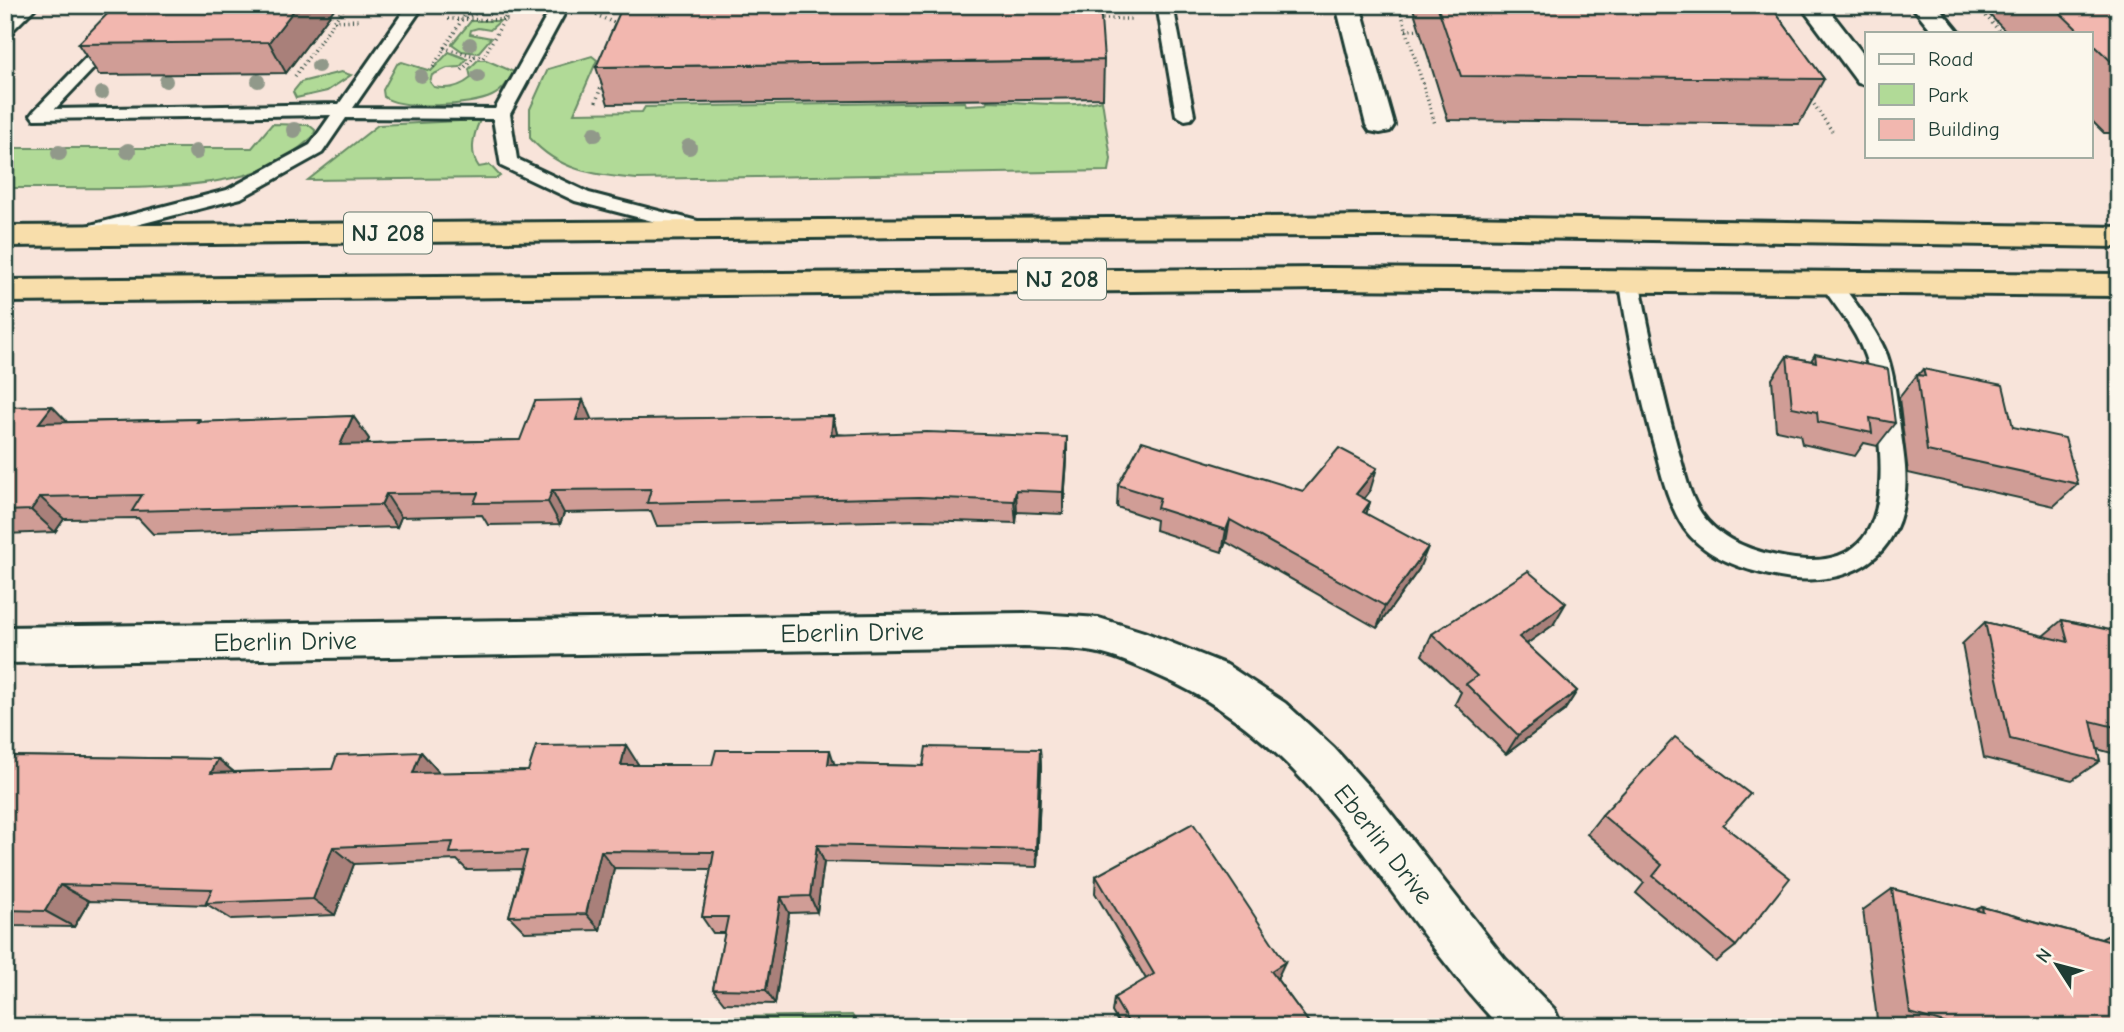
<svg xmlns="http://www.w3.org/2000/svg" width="2124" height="1032" font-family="'Comic Neue',sans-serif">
  <rect width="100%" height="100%" fill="#f8e4da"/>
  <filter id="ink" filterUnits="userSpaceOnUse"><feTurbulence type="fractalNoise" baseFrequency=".0143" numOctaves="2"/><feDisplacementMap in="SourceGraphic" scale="14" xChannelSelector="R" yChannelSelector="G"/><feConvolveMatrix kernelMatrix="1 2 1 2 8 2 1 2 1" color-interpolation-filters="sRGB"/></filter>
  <g filter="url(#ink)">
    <g fill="#b1da97" stroke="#688c66" stroke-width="2">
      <path d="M471 21H500L490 30 478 28 471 30 470 34 491 38 478 53 462 51 452 44Z"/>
      <path d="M449 52 467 59 460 67 447 68 432 75 430 82 434 87C448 90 460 87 471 78L469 69 478 60H486L514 72C508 82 503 91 492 96 472 106 402 110 384 97L383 90 397 64 402 62 431 71Z"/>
      <path d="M592 56 597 60 574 113 642 112 645 107 965 102 966 105 986 104 987 101C1020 101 1072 109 1102 100L1111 159 1109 171 637 179C594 175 559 171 530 138V109L548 69Z"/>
      <path d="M341 72 351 75 327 91 296 98 293 92 301 82Z"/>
      <path d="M480 120C475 131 468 152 479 167L490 165 500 176 497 178 308 180 378 125Z"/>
      <path d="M272 124 309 125 315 130 314 136C297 151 277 164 255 172 190 194 77 187 5 188V148H252Z"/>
      <path d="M852 1015 859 1027H156Z"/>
    </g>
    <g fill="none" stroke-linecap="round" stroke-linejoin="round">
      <g stroke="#1f3d34" stroke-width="6">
        <g id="lane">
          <path d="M21 5H38L11 32 5 34V20Z"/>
          <path d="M137 5H154L55 109 339 104 408 5H424L353 108 495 109 553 5H569L510 114 517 159 589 193 713 225 716 229 706 235 575 201 501 166 493 119 346 118 322 153 241 198 82 239 75 237 72 233 75 229 227 190 310 145 331 115 34 119 31 115 34 111Z"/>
          <path d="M1157 5H1173L1194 115 1191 119 1185 120 1176 115Z"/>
          <path d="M1629 271 1639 278C1650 338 1663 395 1679 453 1685 473 1689 495 1701 513 1718 538 1748 550 1777 556 1877 578 1887 508 1878 429 1875 405 1873 379 1865 356 1855 328 1834 305 1818 280L1828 273 1835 275C1853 301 1875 326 1887 355 1895 378 1897 404 1900 428 1903 449 1907 471 1905 491 1898 570 1833 591 1765 574 1736 567 1702 554 1684 528 1668 503 1662 476 1655 449 1639 392 1628 336 1619 278Z"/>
        </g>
      </g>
      <g stroke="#1f3d34" stroke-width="6">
        <g id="street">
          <path d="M1336 5H1360L1394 125 1390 131 1380 133 1370 131 1366 125Z"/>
          <path d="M1800 5H1825L1867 59V85L1858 83Z"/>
          <path d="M1911 5H1937L1960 33H1934Z"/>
          <path d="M1024 613 1099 618 1144 632 1227 665 1285 703 1334 748 1379 798 1505 959 1554 1009 1562 1027H1500C1383 904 1322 745 1157 675 1140 667 1122 659 1103 654 1077 648 1050 648 1024 647L5 663V627Z"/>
        </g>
      </g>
      <g stroke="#1f3d34" stroke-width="6">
        <g id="highway">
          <path d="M1389 216 2119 227V247L1389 236 915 237 5 246V226Z"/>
          <path d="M1326 268 2119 274V296L1326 289 5 302V280Z"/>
        </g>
      </g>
      <g stroke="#1f3d34" stroke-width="3.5" stroke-dasharray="1 3.5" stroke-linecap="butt">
        <path d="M1399 5 1435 124"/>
        <path d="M596 15 617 24"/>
        <path d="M596 15 612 10"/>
        <path d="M1986 16 2001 33"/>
        <path d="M466 18 494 5"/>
        <path d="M448 19 509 20"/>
        <path d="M1098 19H1131"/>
        <path d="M334 21 360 20"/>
        <path d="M1406 30 1423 29"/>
        <path d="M444 48 483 58 512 5"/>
        <path d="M433 67 471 5"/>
        <path d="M462 70 475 56"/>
        <path d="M295 76 346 5"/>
        <path d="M1809 97 1832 131"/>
        <path d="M596 102 603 80"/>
        <path d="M2091 131 2093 134"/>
      </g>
      <use href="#lane" fill="#fbf7ec" fill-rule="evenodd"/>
      <use href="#street" fill="#fbf7ec" fill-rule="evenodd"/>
      <use href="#highway" fill="#f8deab" fill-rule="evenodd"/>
    </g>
    <g fill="#91998a">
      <circle cx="470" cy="44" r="7"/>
      <circle cx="318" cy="66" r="7"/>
      <circle cx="421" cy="76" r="7"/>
      <circle cx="478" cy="76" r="7"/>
      <circle cx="166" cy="81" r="7"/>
      <circle cx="258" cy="81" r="7"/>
      <circle cx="102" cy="93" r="7"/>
      <circle cx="294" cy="130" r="8"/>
      <circle cx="595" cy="134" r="8"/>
      <circle cx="689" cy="147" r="8"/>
      <circle cx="128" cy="151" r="8"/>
      <circle cx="196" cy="152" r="8"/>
      <circle cx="59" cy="153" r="8"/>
    </g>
    <g fill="#d09d96" stroke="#1f3d34" stroke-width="2">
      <path d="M337 5 286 73 99 75 78 44Z"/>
      <path d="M1412 5H1770L1824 79 1799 124 1448 120Z"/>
      <path d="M1980 5H2119V133H2104L2091 120V33H2007Z"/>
      <path d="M1104 60 1103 98 608 104 596 67Z"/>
      <path d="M1815 354 1895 423 1877 446 1864 443 1855 456 1802 444 1800 435 1776 430 1772 379 1787 356 1811 361Z"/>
      <path d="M1923 369 2013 427 2078 484 2054 506 1908 473 1899 398 1917 375H1918Z"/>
      <path d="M5 407 67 422 199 419 202 422 353 416 369 439 367 444 520 440 592 420 833 416 837 434 1067 460 1063 514 1017 512 1016 523 922 520 657 526 651 511 564 513 560 524 488 525 482 515 401 517 397 527 153 534 138 518 64 519 55 532 5 534Z"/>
      <path d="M1118 485 1303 491H1370L1364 499 1370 502 1366 514 1419 569 1377 628 1226 542 1222 552 1155 530 1156 520 1117 507Z"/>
      <path d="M2062 620 2119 632V755L2097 749 2100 761 2072 780 1984 758 1962 644 1985 622 2043 636Z"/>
      <path d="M1553 625 1526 644 1577 691 1564 711 1506 754 1455 704 1461 692 1422 655 1432 634Z"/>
      <path d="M1040 749 1041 768 1037 867 824 862 817 912 789 913 775 1004 724 1003 713 989 725 933H713L702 917 711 869 614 868 600 930 525 932 509 916 522 869 467 870 457 860 354 864 335 915 231 919 208 905 89 901 74 927 13 926 5 922V756L218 759 234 772 332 769 421 752 438 771V773L528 771 638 764V765H712L834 764 923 766Z"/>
      <path d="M1602 815 1723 825 1736 946 1716 962 1636 893 1644 883 1587 834Z"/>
      <path d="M1096 876 1278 977 1277 979 1312 1027H1121L1112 1012 1114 998 1146 979 1095 893Z"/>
      <path d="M1892 889 1975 910 1982 907 2101 939 2119 930V1027H1878L1863 910Z"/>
    </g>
    <g fill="#a9807a" stroke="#1f3d34" stroke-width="2">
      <path d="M298 5H337L286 73 269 42Z"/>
      <path d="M583 400 593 423 576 420Z"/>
      <path d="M52 406 74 429 39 423Z"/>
      <path d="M353 416 369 439 356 467 340 445Z"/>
      <path d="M833 416 838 438 831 435Z"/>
      <path d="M1067 437V460L1063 514V492Z"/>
      <path d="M1377 468 1370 491 1349 517 1356 494Z"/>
      <path d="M552 490 564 513 560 524 548 502Z"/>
      <path d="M1016 490 1017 512 1016 523 1014 501Z"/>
      <path d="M386 494 401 517 397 527 381 505Z"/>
      <path d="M40 497 64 519 55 532 31 510Z"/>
      <path d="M1370 502 1363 524V512Z"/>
      <path d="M1230 520 1226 542 1222 552 1226 530Z"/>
      <path d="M1428 547 1419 569 1377 628 1385 606Z"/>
      <path d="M1566 603 1553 625 1507 658 1519 637Z"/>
      <path d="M1577 691 1564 711 1506 754 1518 735Z"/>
      <path d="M626 745 638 764 633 784 621 765Z"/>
      <path d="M1040 749 1041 768 1037 867 1036 850Z"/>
      <path d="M830 750 836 769 828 764Z"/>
      <path d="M421 752 438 771 431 792 413 773Z"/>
      <path d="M218 759 241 778 211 773Z"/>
      <path d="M817 845 824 862 817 912 810 896Z"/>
      <path d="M333 847 354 864 335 915 313 899Z"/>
      <path d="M601 851 614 868 600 930 586 914Z"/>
      <path d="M60 885 89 901 74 927 45 911Z"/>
      <path d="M781 897 789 913 775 1004 766 990Z"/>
      <path d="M1285 962 1278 977 1265 986 1271 971Z"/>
    </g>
    <g fill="#f2b7af" stroke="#1f3d34" stroke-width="2">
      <path d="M116 5H298L269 42 78 44Z"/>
      <path d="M623 5H1100L1104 60 596 67Z"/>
      <path d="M1437 5H1770L1824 79 1461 76Z"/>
      <path d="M2052 5H2119V69L2091 42V33H2081Z"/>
      <path d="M1815 354 1888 369 1895 423 1870 418 1872 433 1818 422 1817 412 1792 407 1787 356 1816 362Z"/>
      <path d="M1923 369 2003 385 2013 427 2065 438 2078 484 1927 451 1917 375 1925 376Z"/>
      <path d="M583 400 576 420 833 416 831 435 927 432 1067 437 1063 492 1016 490 1014 501 919 497 647 503 651 489 552 490 548 502 474 503 478 493 386 494 381 505 132 511 142 495 40 497 31 510 5 511V407L52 406 39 423 199 419 197 422 353 416 340 445 520 440 535 401Z"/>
      <path d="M1142 441 1303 491 1339 448 1377 468 1356 494 1370 502 1363 512 1428 547 1385 606 1230 520 1226 530 1157 508 1160 498 1118 485Z"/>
      <path d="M1528 571 1566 603 1519 637 1577 691 1518 735 1466 684 1477 676 1432 634Z"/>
      <path d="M2062 620 2119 632V728L2091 721 2100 761 2010 739 1985 622 2068 642Z"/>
      <path d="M1675 737 1750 794 1723 825 1790 878 1736 946 1653 876 1662 865 1602 815Z"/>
      <path d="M626 745 621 765H712L716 750H830L828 764 923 766 926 747 1040 749 1036 850 817 845 810 896 781 897 766 990 713 989 728 917H702L714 852 601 851 586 914 509 916 527 851 450 853 453 842 333 847 313 899 206 903 212 889 60 885 45 911 5 910V872L12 861H5V756L218 759 211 773 332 769 337 755 421 752 413 773 528 771 536 746Z"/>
      <path d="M1193 823 1285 962 1271 971 1312 1027H1131L1114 998 1154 974 1096 876Z"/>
      <path d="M1892 889 1983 912 1982 907 2119 944V1027H1958L1910 1013Z"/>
    </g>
  </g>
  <g text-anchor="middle" stroke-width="5" stroke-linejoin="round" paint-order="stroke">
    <g fill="#fbf7ec" stroke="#61756b" stroke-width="2">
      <rect x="344" y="212.5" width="88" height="41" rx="5"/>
      <rect x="1018" y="258.5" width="88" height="41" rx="5"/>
    </g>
    <g font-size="24" font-weight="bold" fill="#1f3d34">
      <text x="388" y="241">NJ 208</text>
      <text x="1062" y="287">NJ 208</text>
    </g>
    <g font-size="26" fill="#1f3d34" stroke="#fbf7ec">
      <text transform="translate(852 632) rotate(-1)" y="9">Eberlin Drive</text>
      <text transform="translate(285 641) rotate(-1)" y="9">Eberlin Drive</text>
      <text transform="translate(1384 844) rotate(52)" y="9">Eberlin Drive</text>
    </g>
  </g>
  <rect width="2124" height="1032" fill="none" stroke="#fbf7ec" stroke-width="28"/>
  <rect x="14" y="14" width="2096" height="1004" fill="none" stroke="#1f3d34" stroke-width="2.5" filter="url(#ink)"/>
  <rect x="1865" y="32" width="228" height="126" fill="#fbf7ec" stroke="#a3ada2" stroke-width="2"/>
  <rect x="1879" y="54" width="35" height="10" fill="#fbf7ec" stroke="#a3ada2" stroke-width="2"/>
  <text x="1928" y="66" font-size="21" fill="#1f3d34">Road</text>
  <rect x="1879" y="84" width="35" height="21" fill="#b1da97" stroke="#a3ada2" stroke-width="2"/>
  <text x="1928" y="102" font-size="21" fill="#1f3d34">Park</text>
  <rect x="1879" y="119" width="35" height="21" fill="#f2b7af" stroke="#a3ada2" stroke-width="2"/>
  <text x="1928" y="136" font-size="21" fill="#1f3d34">Building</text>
  <g transform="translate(2057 965) rotate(306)" stroke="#fbf7ec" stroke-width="5" paint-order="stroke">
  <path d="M0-5L12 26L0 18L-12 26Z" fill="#1f3d34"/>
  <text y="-10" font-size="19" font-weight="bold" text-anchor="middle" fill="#1f3d34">N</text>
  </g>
</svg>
